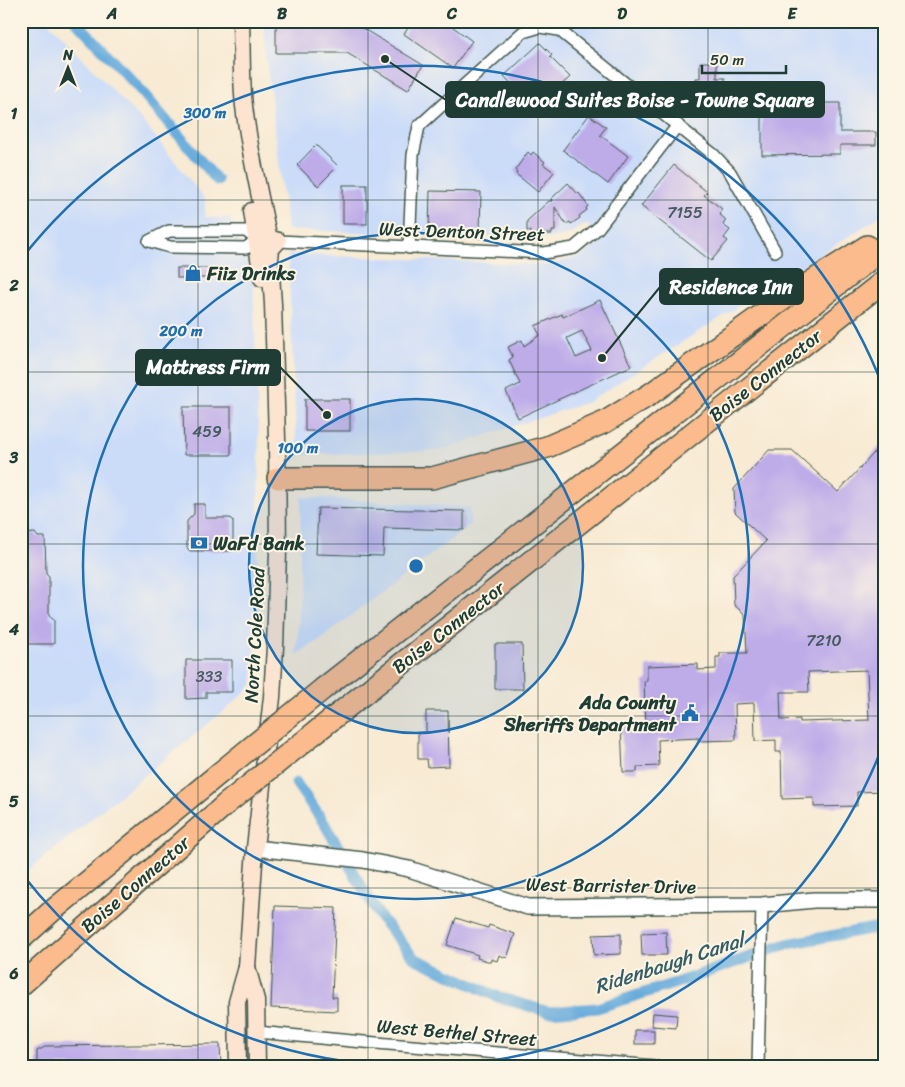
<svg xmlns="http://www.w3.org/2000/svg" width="905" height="1087" font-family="Sriracha,sans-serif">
  <rect width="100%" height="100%" fill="#fcf5e5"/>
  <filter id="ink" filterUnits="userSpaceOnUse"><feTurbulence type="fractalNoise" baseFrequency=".02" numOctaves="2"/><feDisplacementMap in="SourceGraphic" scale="10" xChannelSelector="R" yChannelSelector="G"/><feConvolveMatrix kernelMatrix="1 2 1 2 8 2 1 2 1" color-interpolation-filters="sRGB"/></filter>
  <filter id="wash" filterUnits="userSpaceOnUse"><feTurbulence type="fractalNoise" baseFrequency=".0096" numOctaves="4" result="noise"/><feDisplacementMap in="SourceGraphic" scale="20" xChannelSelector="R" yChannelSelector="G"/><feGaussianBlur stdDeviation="1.12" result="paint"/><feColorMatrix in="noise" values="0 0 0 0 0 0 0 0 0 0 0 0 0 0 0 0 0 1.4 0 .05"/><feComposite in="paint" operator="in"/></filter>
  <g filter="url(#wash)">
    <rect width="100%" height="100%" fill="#f8ead3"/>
    <g fill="#cbdcf9">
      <path d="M21 21H47L146 125 205 199V217L230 218 249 261 253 273 259 450 257 594 255 658 252 685 231 705 21 876Z"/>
      <path d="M264 21H884V213L871 222 588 402 438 451 297 455 288 254 550 265 583 255 600 242 587 224 569 234 551 238 287 230 266 55Z"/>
      <path d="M301 497 470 507V525L318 641 296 655 299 616Z"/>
    </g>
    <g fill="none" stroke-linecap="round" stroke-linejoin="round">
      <g stroke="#67acdc" stroke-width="11">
        <path d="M76 21 136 85 217 180"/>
        <path d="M296 783 324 823 380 917 414 958 498 997 549 1012 597 1008 679 982 787 944 869 929 884 928"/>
      </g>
    </g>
    <g id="blocks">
      <g fill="#beace9" fill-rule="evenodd">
        <path d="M413 21H445L472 41 453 68 404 34Z"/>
        <path d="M276 25H357L423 65 408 90 347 53H276Z"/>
        <path d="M540 43 552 55 550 57 570 77 529 115 513 98 519 92 504 76Z"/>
        <path d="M700 62H717V78H725V115L696 114V78H700Z"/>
        <path d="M778 92H794V103H840V132H876V145H840V154L762 155V110H778Z"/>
        <path d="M589 115 606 127 600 135 628 156 608 184 563 150Z"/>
        <path d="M316 145 338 166 318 186 297 165Z"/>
        <path d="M528 152 531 155 533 152 545 162 543 164 554 172 538 192 516 174 517 172 515 170Z"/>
        <path d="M674 165 707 192 704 195 722 209 719 214 726 220 723 225 730 230 724 238 728 241 711 261 641 206Z"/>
        <path d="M568 183 578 194 579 193 588 206 586 208 587 210 579 216 580 218 571 224 570 222 566 224 555 207V231H552V234H531V231H527V221L549 201H552L551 199Z"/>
        <rect x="343" y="185" width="24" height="39"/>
        <path d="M430 191 481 192 480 231 429 230Z"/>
        <rect x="177" y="268" width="32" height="10"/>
        <path d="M600 300 631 366 518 418 506 391 520 384 509 360 513 357 508 347 522 340 524 346 540 335 535 326 562 314 563 317ZM582 331 592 351 576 358 567 338Z"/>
        <rect x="305" y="399" width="45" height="32"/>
        <path d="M183 407H231V455H184Z"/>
        <path d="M884 442V791L857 792V806L814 807V798L782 799 781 752H776V740L755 741 754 703 735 704 736 740 699 741V738L658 740 659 766 637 767V772H623L621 725H646L644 681H647V666L698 664V670L716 669V657H720V653H747L745 614 734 605 733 576 766 541 735 512 734 489 769 450H792L838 492ZM867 670 869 720 800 722V719L781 720 780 692H809L808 672Z"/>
        <path d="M194 504H205V518H230L233 521V551H190L187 548V521L194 514Z"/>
        <path d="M318 508 464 511V530L384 528 383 556 316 554Z"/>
        <path d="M35 533 38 537H45L46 573 49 576V616L54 620V644H21V534Z"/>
        <path d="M495 644H522L523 689H495Z"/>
        <path d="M186 660H232V692H206V698L186 699Z"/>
        <path d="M426 711H448L449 766 428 767 427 759H418V733H426Z"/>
        <path d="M275 906 336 908 332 997H337V1011L271 1008Z"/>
        <path d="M456 918 488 928 489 925 515 934 507 958 499 955 497 961 491 959V962L477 958 478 955 447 945Z"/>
        <path d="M666 932 667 955H642L641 933Z"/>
        <path d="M621 934V954L594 955 593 935Z"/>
        <path d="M653 1013 677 1015 676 1028 652 1026Z"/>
        <rect x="635" y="1030" width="19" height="14"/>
        <path d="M220 1044 221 1066H37V1051L47 1046Z"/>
      </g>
    </g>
  </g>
  <g filter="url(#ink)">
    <use href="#blocks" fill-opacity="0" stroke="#40574c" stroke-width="1"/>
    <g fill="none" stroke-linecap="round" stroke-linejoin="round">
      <g stroke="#40574c" stroke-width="14">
        <g id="minor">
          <path d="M169 231H246L257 240 246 248 170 247 149 241Z"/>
          <path d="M278 241 544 253 574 248 598 228 678 125"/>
          <path d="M409 248 413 155 419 126 523 32 540 27 559 30 714 155 730 172 775 251"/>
          <path d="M257 1032 352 1041 655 1066"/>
          <path d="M758 1066 762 905"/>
        </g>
      </g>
      <g stroke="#40574c" stroke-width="18">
        <path id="tertiary" d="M255 848 363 860 409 869 528 907 762 905 814 900H884"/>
      </g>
      <g stroke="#40574c" stroke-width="19">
        <g id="secondary">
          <path d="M241 21C242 49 241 78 244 106 249 149 259 192 268 235L271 239 278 241"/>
          <path d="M252 211 262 278"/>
          <path d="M247 967 256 1000 257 1066"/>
          <path d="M238 1066 237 1002 247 967 255 848 272 697 275 647 278 551 277 439 273 304 270 259 271 249 278 241"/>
        </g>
      </g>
      <g stroke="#40574c" stroke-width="24">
        <g id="motorway">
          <path d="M278 478H432L547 447 605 422 649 395 784 299 867 246"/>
          <path d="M324 688 884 248"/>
          <path d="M312 735 884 281"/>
          <path d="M21 939 52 911 221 772"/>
          <path d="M21 985 226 804"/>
        </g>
      </g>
      <use href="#minor" stroke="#fff" stroke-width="11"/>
      <use href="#tertiary" stroke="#fff" stroke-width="15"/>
      <use href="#secondary" stroke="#fde4d1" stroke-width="16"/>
      <use href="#motorway" stroke="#fbbb8c" stroke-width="21"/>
      <g stroke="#40574c" stroke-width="24" stroke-linecap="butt">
        <g id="motorway-bridge">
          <path d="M221 772 324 688"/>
          <path d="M226 804 312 735"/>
        </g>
      </g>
      <use href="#motorway-bridge" stroke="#fbbb8c" stroke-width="21"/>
    </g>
  </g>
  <path fill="none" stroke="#1f3d34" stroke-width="1" stroke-opacity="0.55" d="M198 21V1066M368 21V1066M538 21V1066M708 21V1066M21 200H884M21 372H884M21 544H884M21 716H884M21 888H884"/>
  <circle cx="416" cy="566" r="167" fill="#1f6fb2" fill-opacity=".12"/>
  <g fill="none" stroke="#1f6fb2" stroke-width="2.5">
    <circle cx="416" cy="566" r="167"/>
    <circle cx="416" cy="566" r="333"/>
    <path d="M883 745A500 500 0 0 1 433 1066M399 1066A500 500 0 0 1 22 874M22 258A500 500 0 0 1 883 387"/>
  </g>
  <defs>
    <g id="shop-bare" transform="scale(1.35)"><path d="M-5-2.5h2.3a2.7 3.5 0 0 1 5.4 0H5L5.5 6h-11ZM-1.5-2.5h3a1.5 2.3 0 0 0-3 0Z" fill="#1f6fb2" stroke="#fcf5e5" stroke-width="2.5" paint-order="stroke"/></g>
    <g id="bank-bare" transform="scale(1.35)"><path d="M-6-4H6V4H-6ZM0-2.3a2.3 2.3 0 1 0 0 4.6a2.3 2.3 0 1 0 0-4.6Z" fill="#1f6fb2" stroke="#fcf5e5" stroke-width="2.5" paint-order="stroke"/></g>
    <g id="civic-bare" transform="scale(1.35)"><path d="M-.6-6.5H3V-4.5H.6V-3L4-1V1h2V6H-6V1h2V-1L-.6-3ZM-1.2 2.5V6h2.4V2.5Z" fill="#1f6fb2" stroke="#fcf5e5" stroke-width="2.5" paint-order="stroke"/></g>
  </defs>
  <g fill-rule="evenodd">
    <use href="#shop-bare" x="193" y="273"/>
    <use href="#bank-bare" x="199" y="543"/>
    <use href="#civic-bare" x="690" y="713"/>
  </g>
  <g text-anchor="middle" stroke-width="4" stroke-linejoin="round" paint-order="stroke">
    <g font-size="16" fill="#475961">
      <text x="685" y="218">7155</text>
      <text x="207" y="437">459</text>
      <text x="824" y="646">7210</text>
      <text x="209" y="682">333</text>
    </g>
    <g font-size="19" fill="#1f3d34" stroke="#fcf5e5">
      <text transform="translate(462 231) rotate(2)" y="7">West Denton Street</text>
      <text transform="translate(765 375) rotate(-38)" y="7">Boise Connector</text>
      <text transform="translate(448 627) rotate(-38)" y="7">Boise Connector</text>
      <text transform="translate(254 635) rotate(-87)" y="7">North Cole Road</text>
      <text transform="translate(135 884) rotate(-41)" y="7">Boise Connector</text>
      <text transform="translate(611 885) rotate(1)" y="7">West Barrister Drive</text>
      <text transform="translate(457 1032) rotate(5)" y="7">West Bethel Street</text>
    </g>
    <g font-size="19" font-weight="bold" fill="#1f3d34" stroke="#fcf5e5" text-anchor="start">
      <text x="207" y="280">Fiiz Drinks</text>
      <text x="213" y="550">WaFd Bank</text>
      <text x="676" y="709" text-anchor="end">Ada County<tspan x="676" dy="22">Sheriffs Department</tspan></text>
    </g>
    <g font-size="20" font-style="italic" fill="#355e66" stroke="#fcf5e5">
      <text transform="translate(669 963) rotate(-18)" y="7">Ridenbaugh Canal</text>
    </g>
  </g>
  <circle cx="416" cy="566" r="8" fill="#1f6fb2" stroke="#fcf5e5" stroke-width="2.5"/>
  <g font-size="15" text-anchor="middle" font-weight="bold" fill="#1f6fb2" stroke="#fcf5e5" stroke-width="4" stroke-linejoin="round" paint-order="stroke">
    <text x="205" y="118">300 m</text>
    <text x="181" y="336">200 m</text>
    <text x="298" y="453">100 m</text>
  </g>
  <path fill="none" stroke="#1f3d34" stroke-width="2" d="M385 59L446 100M602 358L660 287M327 415L280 367"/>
  <g fill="#1f3d34" stroke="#fcf5e5" stroke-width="2">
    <circle cx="385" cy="59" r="5"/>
    <circle cx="602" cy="358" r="5"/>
    <circle cx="327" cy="415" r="5"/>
  </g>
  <g fill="#1f3d34" stroke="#1f3d34" stroke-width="2">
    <rect x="446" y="82" width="378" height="35" rx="5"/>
    <rect x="660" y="269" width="143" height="35" rx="5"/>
    <rect x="136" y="350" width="144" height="35" rx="5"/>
  </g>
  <g font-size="20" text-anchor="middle" font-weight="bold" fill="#fff">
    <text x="635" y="107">Candlewood Suites Boise - Towne Square</text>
    <text x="731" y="294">Residence Inn</text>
    <text x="208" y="374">Mattress Firm</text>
  </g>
  <rect width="905" height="1087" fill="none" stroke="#fcf5e5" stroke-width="55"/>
  <g transform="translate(68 68)" stroke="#fcf5e5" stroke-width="4" paint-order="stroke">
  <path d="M0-4L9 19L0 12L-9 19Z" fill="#1f3d34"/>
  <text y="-8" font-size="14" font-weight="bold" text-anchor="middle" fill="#1f3d34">N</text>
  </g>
  <path d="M702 65v8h84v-8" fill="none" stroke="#1f3d34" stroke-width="2.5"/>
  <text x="710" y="65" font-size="15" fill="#1f3d34" stroke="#fcf5e5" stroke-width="4" paint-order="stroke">50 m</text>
  <rect x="28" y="28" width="850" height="1032" fill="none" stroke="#1f3d34" stroke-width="2"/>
  <g font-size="16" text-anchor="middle" font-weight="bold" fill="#1f3d34">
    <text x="112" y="19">A</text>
    <text x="282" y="19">B</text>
    <text x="452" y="19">C</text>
    <text x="622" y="19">D</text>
    <text x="792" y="19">E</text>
    <text x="14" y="119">1</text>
    <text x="14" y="291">2</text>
    <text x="14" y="463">3</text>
    <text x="14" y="635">4</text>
    <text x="14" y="807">5</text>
    <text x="14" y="979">6</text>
  </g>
</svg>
